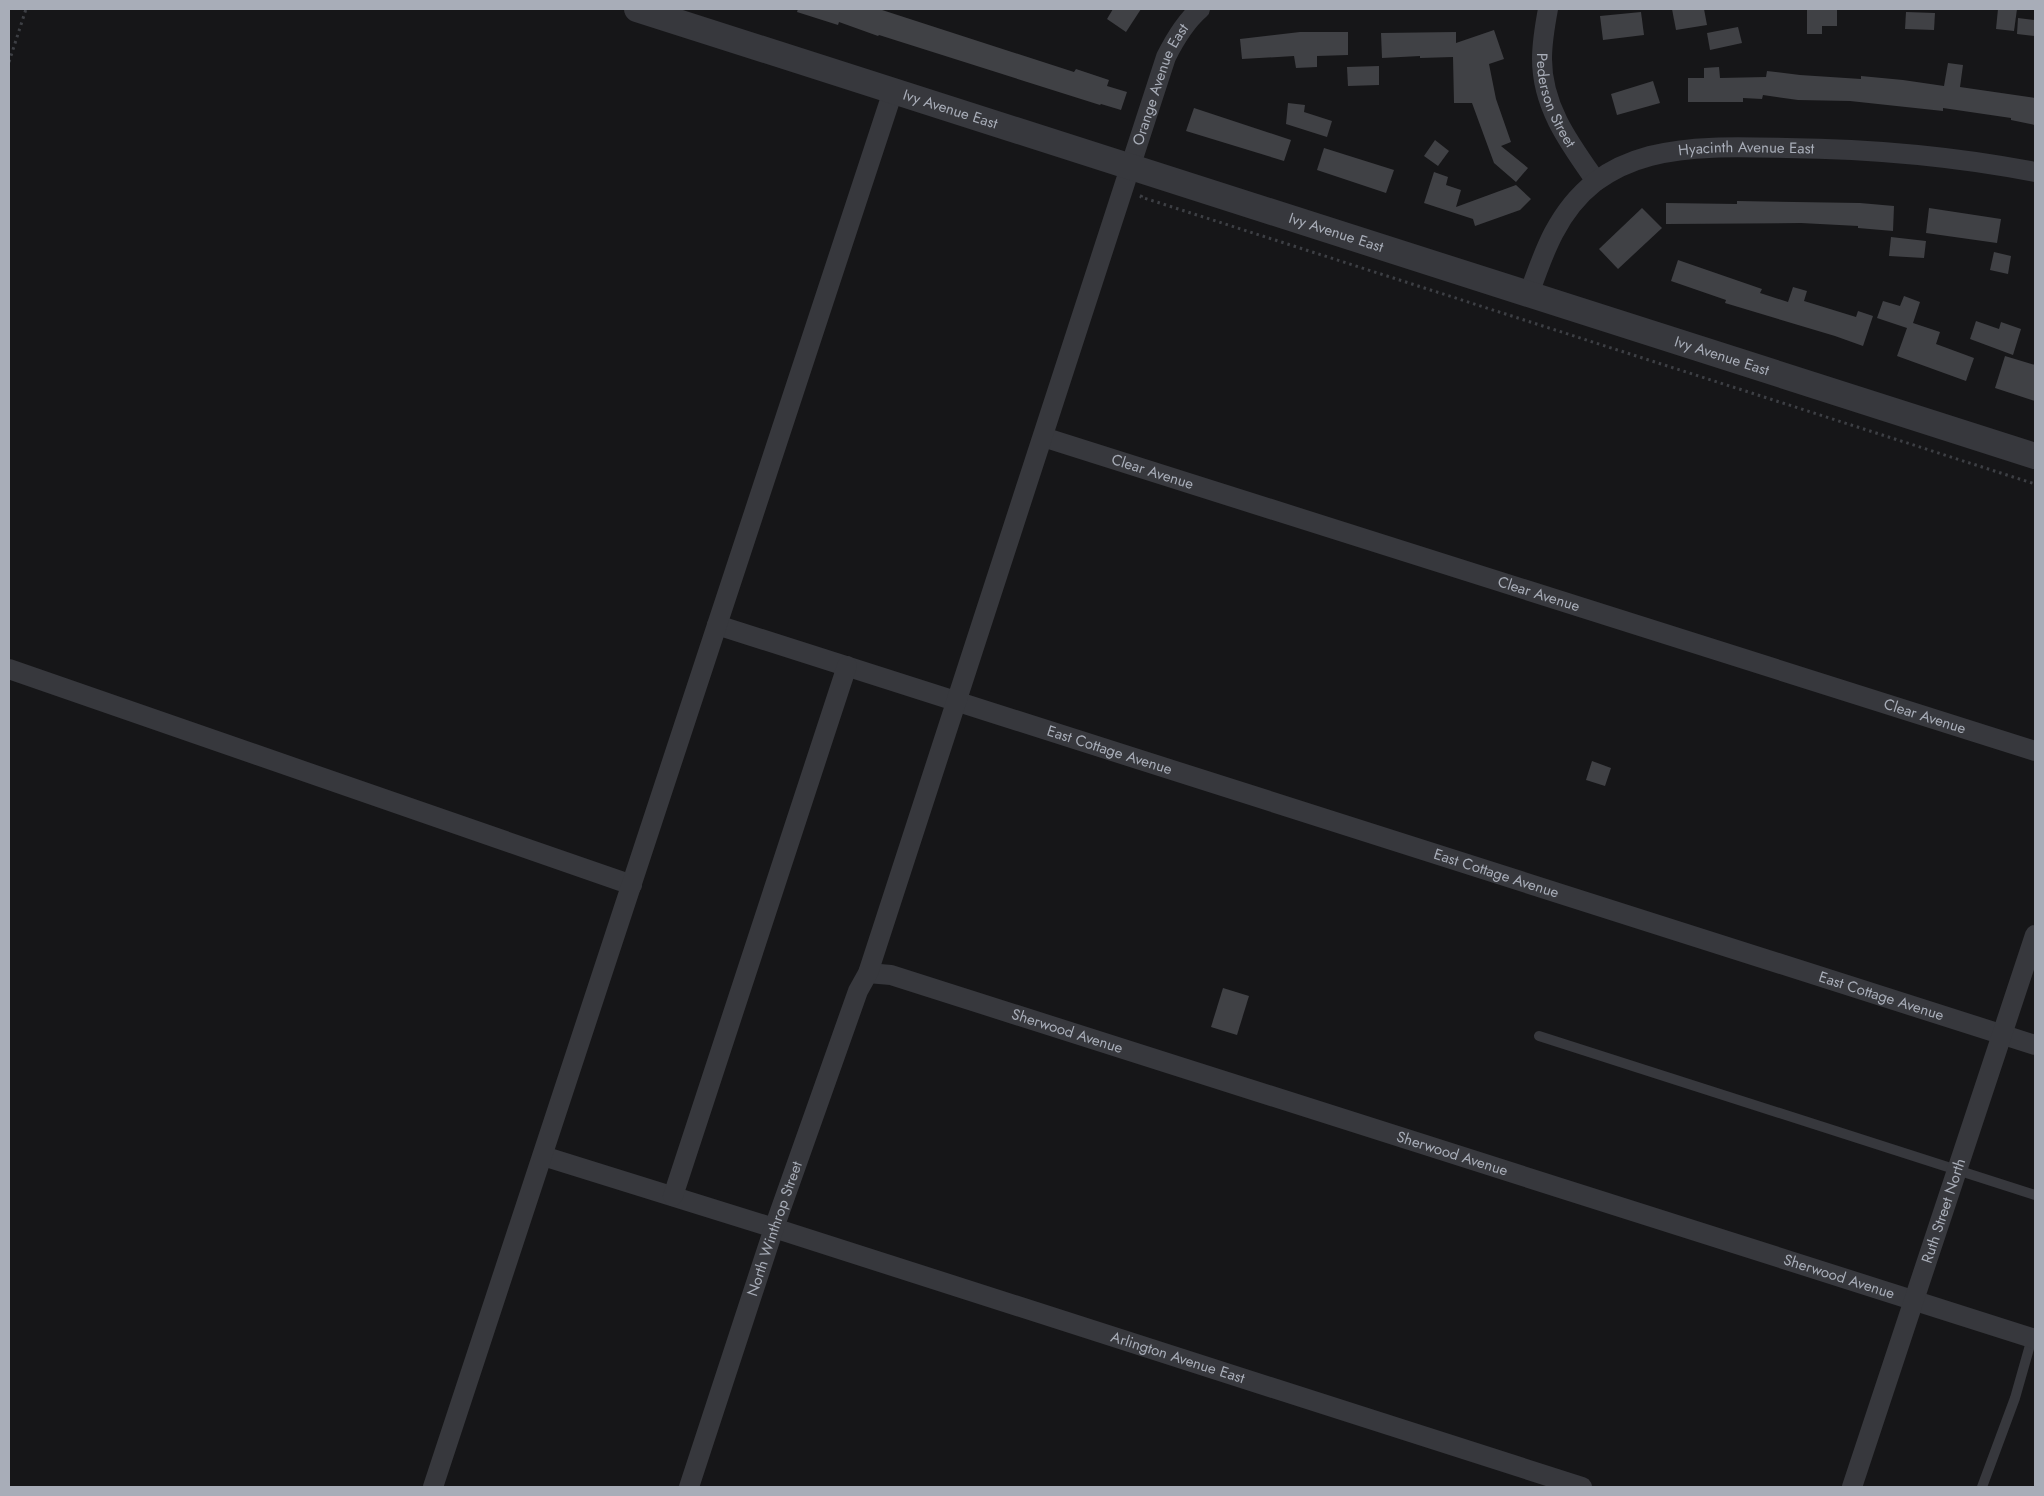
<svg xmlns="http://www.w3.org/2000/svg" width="2044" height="1496" font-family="Jost,sans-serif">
  <rect width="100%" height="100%" fill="#161618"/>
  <g fill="#404145">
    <path d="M798 9H879L1074 72 1076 69 1109 80 1107 86 1127 92 1121 110 1101 104 1100 105 879 35 878 36 839 22 838 25 797 12Z"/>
    <path d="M1113 9H1141L1126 32 1107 19Z"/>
    <path d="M1672 9H1704L1707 25 1676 30Z"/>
    <path d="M1807 9H1837V26H1822V34H1807Z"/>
    <path d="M1998 9H2017L2014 31 1996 29Z"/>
    <path d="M1641 12 1644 35 1603 40 1600 16Z"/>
    <path d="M1906 12 1935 13 1934 30 1905 29Z"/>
    <path d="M2018 18 2035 20V36L2017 34Z"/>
    <path d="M1738 27 1742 43 1710 50 1707 33Z"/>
    <path d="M1494 30 1504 59 1489 64 1496 99 1511 142 1501 146 1528 168 1516 182 1494 163 1472 103H1454L1453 57 1420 58V56L1382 58 1381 33 1456 32V43Z"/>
    <path d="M1300 32H1348V55L1317 56V67L1296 68 1294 56 1242 59 1240 39Z"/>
    <path d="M1948 63 1963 65 1960 87 2035 98V125L2011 120V118L1943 108V111L1850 101 1798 100 1763 95 1762 99 1743 98V102H1688V78H1704V68L1719 67 1720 78 1766 77 1767 71 1800 75 1861 79V76L1903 80 1944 86Z"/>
    <path d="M1379 66V85L1348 86 1347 67Z"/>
    <path d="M1653 81 1660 103 1617 115 1611 94Z"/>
    <path d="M1288 103 1305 105 1304 112 1332 121 1327 137 1286 124Z"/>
    <path d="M1194 108 1291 140 1284 161 1186 131Z"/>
    <path d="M1435 140 1449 151 1438 166 1424 156Z"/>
    <path d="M1324 148 1394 170 1386 193 1317 170Z"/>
    <path d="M1434 172 1448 177 1446 185 1461 190 1456 207 1516 185 1531 199 1520 210 1475 226 1473 219 1424 203Z"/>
    <path d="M1737 201 1860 203 1894 206 1893 231 1858 228V226L1801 223 1666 224V203L1737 204Z"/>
    <path d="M1642 208 1662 228 1618 269 1599 249Z"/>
    <path d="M1929 208 2001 219 1997 243 1926 233Z"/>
    <path d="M1891 237 1926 241 1924 258 1889 256Z"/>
    <path d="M1994 252 2011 256 2008 274 1990 270Z"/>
    <path d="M1678 260 1762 289 1760 293 1788 302 1793 287 1807 291 1804 301 1856 317 1858 311 1873 316 1863 346 1835 336 1725 303 1726 300 1671 281Z"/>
    <path d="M1904 296 1920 302 1913 323 1940 332 1936 344 1974 358 1966 381 1897 356 1907 328 1877 318 1883 301 1900 306Z"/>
    <path d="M1976 321 1999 329 2001 322 2021 329 2013 355 1970 339Z"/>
    <path d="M2005 356 2035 365V401L1995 388Z"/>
    <path d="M1592 761 1611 768 1605 786 1586 780Z"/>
    <path d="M1223 988 1249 996 1237 1035 1211 1027Z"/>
  </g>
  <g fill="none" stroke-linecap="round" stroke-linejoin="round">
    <g stroke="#3d3f44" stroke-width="3" stroke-dasharray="2.5 4" stroke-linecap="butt">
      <path d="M9 62 26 9"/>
      <path d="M1142 195 1141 197 2035 484"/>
    </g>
    <g stroke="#37383d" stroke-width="10">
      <path d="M1539 1036 2035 1195"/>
      <path d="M1982 1487 2015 1398 2032 1338"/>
    </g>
    <g stroke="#37383d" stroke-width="20">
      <path id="s1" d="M1548 9C1545 25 1542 42 1542 59 1542 107 1570 144 1596 181"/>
      <path id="s2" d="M1529 294C1544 251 1558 211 1595 182 1611 170 1631 161 1650 156 1692 145 1743 147 1786 148 1870 149 1953 156 2035 172"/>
      <path id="s3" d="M1043 437 2035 751"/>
      <path id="s4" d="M717 625 2035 1045"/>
      <path d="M9 669 632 885"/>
      <path id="s5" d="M868 973 891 975 2035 1339"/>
      <path id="s6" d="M543 1156 774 1228 1582 1487"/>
      <path d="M673 1196 847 666"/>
      <path d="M433 1487 893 91"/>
      <path id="s7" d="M689 1487 774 1228 858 991 868 973 1166 57C1175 39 1185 22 1200 9"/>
      <path id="s8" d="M1852 1487 2035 935"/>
    </g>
    <path stroke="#37383d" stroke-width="26" id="s9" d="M637 9 2035 456"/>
  </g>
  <g text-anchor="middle" stroke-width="4.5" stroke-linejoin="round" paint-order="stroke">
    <g font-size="15" fill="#a8adb8" stroke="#111113">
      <text dy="5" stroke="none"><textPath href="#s7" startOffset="1480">Orange Avenue East</textPath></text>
      <text dy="5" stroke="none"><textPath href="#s1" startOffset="94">Pederson Street</textPath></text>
      <text dy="5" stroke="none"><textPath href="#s9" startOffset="329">Ivy Avenue East</textPath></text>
      <text dy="5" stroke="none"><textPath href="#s2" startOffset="290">Hyacinth Avenue East</textPath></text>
      <text dy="5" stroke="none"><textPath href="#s9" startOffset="734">Ivy Avenue East</textPath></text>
      <text dy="5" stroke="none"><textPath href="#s9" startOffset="1139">Ivy Avenue East</textPath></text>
      <text dy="5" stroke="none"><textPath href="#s3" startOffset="115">Clear Avenue</textPath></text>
      <text dy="5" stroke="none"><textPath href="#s3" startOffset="520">Clear Avenue</textPath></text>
      <text dy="5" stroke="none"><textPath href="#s3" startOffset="925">Clear Avenue</textPath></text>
      <text dy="5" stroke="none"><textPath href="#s4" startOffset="412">East Cottage Avenue</textPath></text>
      <text dy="5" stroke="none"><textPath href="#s4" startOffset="818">East Cottage Avenue</textPath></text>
      <text dy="5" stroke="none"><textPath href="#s4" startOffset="1222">East Cottage Avenue</textPath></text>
      <text dy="5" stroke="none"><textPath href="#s5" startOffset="208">Sherwood Avenue</textPath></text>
      <text dy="5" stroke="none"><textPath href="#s5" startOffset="612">Sherwood Avenue</textPath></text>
      <text dy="5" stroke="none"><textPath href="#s8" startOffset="291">Ruth Street North</textPath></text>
      <text dy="5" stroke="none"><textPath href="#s7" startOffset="272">North Winthrop Street</textPath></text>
      <text dy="5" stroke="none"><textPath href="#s5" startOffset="1018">Sherwood Avenue</textPath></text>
      <text dy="5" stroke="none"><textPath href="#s6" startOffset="666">Arlington Avenue East</textPath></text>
    </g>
  </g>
  <rect width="2044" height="1496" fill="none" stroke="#a8adb8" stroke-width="20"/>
</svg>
